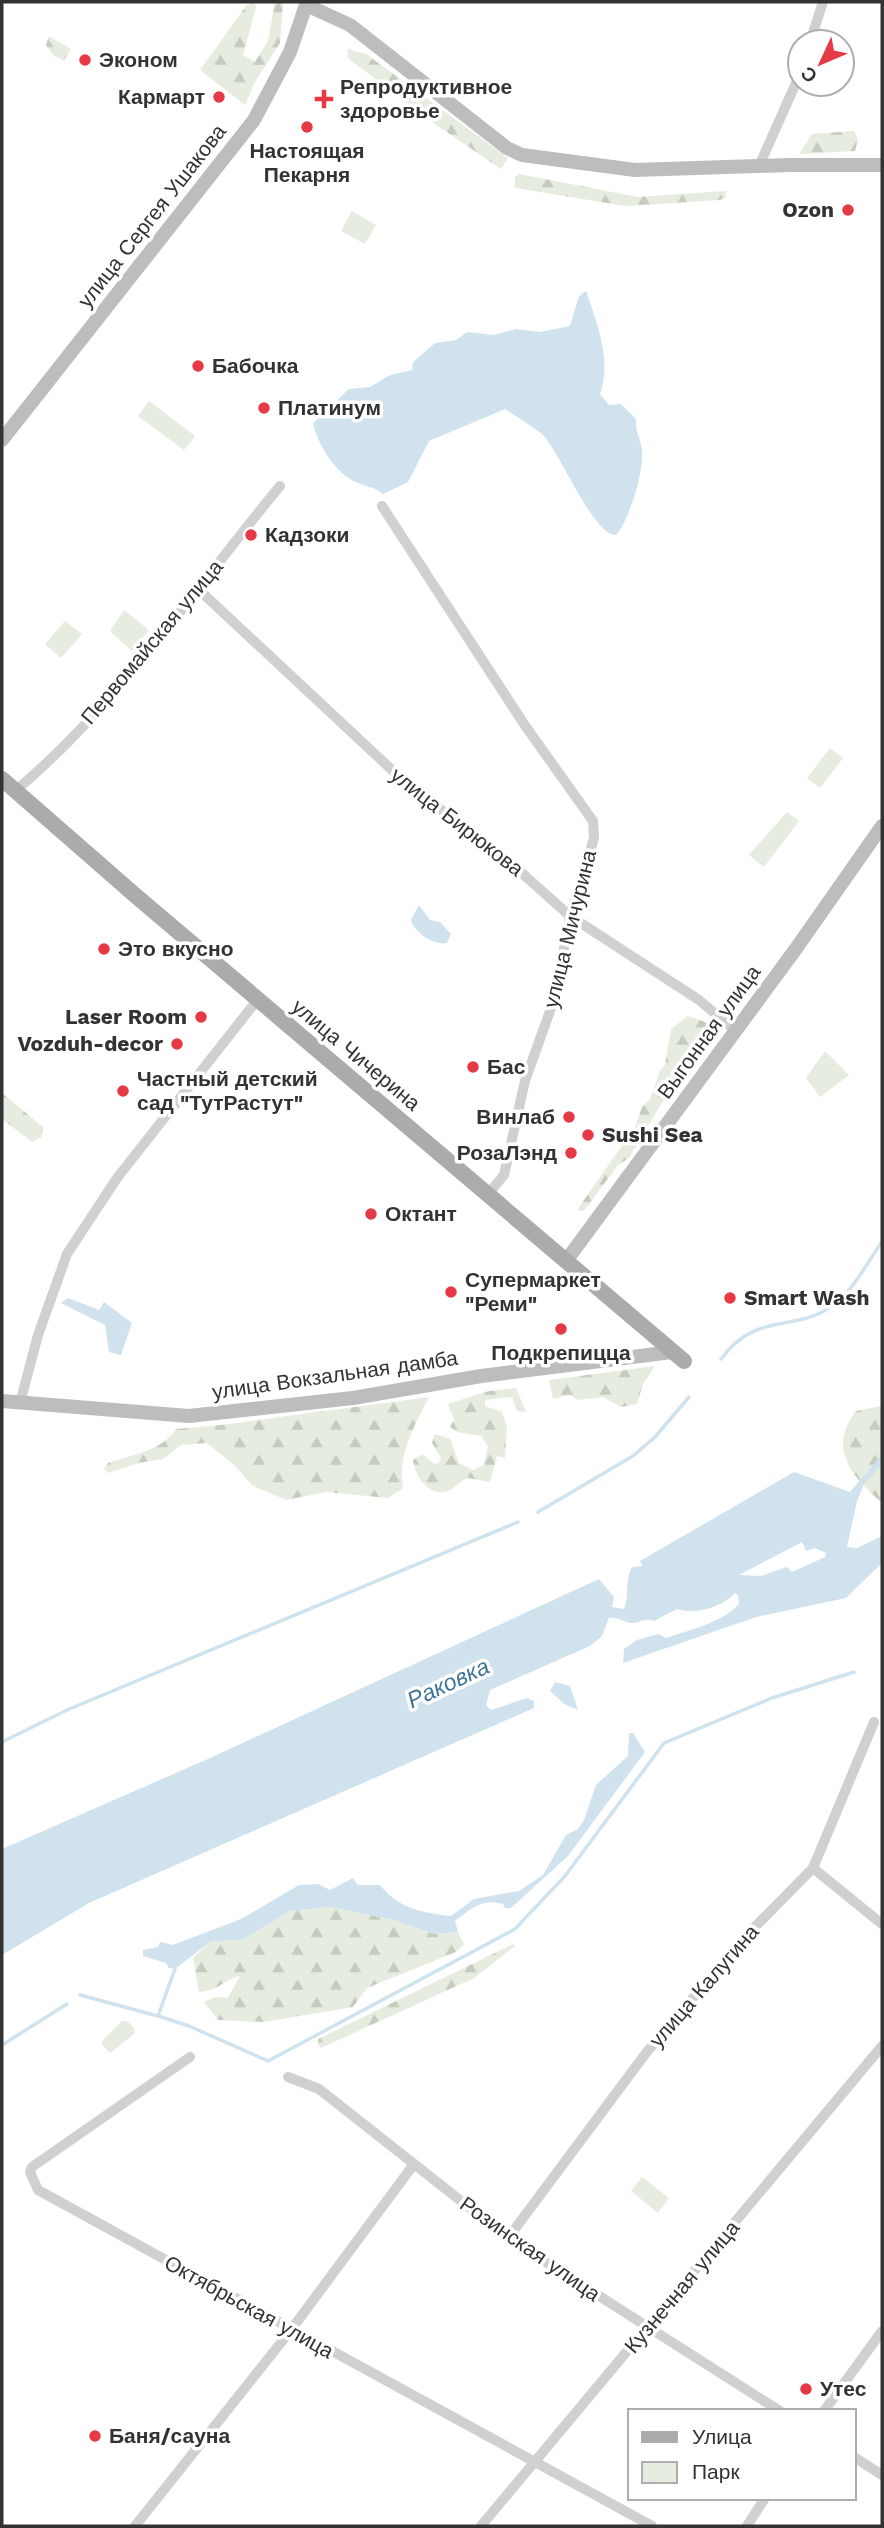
<svg xmlns="http://www.w3.org/2000/svg" width="884" height="2528" font-family="'Work Sans',sans-serif">
  <defs>
    <pattern id="forest-firs" width="22" height="20" patternUnits="userSpaceOnUse" patternTransform="scale(1.75)"><rect width="22" height="20" fill="#e6ecdf"/><path d="M5 1l3.5 6h-7zM16 11l3.5 6h-7z" fill="#c6cbc0"/></pattern>
  </defs>
  <rect width="100%" height="100%" fill="#fff"/>
  <g fill="url(#forest-firs)">
    <path d="M254 2 256 8 243 55 255 62 268 41 275 2H283L280 43 255 82 245 105 200 70 246 6Z"/>
    <path d="M49 36 71 49 64 60 54 56 46 45Z"/>
    <path d="M348 49 366 54 508 158 501 169 422 115 348 58Z"/>
    <path d="M854 131 858 140 855 151 799 154 812 134Z"/>
    <path d="M519 174 638 197 726 191V197L720 200 626 206 515 188V177Z"/>
    <path d="M688 1016 708 1023 714 1031 710 1044 663 1101 629 1158 618 1165 584 1211 577 1210 635 1127 642 1107 650 1099 660 1071 665 1065 671 1029Z"/>
    <path d="M2 1093 43 1127 42 1137 32 1142 2 1119Z"/>
    <path d="M655 1366 643 1384 637 1404 621 1407 603 1397 577 1400 570 1395 553 1399 549 1380Z"/>
    <path d="M516 1388 526 1412 517 1411 512 1397 485 1400V1406L502 1412 507 1427 505 1458 497 1456 490 1482 467 1478C460 1481 459 1484 453 1488 433 1502 415 1478 413 1460L423 1454 434 1464 439 1463 441 1458 432 1443 435 1434 450 1439 459 1463 473 1470 484 1465 488 1446 481 1436 457 1432 450 1427 454 1419 448 1404 489 1391Z"/>
    <path d="M429 1397C415 1426 397 1454 403 1488L388 1498 326 1492 286 1500 253 1486 233 1464 207 1443 181 1445 163 1459 138 1463 108 1473 104 1469 108 1463C131 1455 162 1451 176 1429L220 1425Z"/>
    <path d="M882 1406V1503C852 1477 827 1448 856 1411Z"/>
    <path d="M330 1907 390 1919 434 1934 458 1932 464 1944 456 1952 367 1988 353 2007 263 2022 218 2020 204 2002 215 1997 228 1998 240 1976C222 1980 221 1990 199 1992L193 1958 211 1940H242L290 1911Z"/>
    <path d="M513 1944 515 1946 474 1978 321 2048 318 2045V2039Z"/>
  </g>
  <g fill="#e6ecdf">
    <path d="M352 211 376 225 365 244 341 231Z"/>
    <path d="M149 401 195 436 184 450 138 416Z"/>
    <path d="M124 610 149 630 132 651 110 631Z"/>
    <path d="M65 621 82 634 61 658 45 644Z"/>
    <path d="M830 748 843 758 820 788 807 778Z"/>
    <path d="M787 812 799 821 764 867 749 855Z"/>
    <path d="M825 1051 849 1075 820 1097 806 1078Z"/>
    <path d="M122 2021H127L135 2029 134 2034 110 2053 102 2044 103 2040Z"/>
    <path d="M642 2177 669 2198 658 2213 631 2191Z"/>
  </g>
  <g fill="#cfe2ee" fill-rule="evenodd">
    <path d="M586 291C597 323 612 361 600 394L609 405 621 404 636 419C635 432 641 439 642 451 644 471 629 521 616 535 594 537 559 450 542 434 531 425 517 417 505 409L429 441 408 482 383 494C376 487 367 487 358 483 335 474 318 445 313 423L349 389 370 387 390 375 412 370 413 362 435 343 456 340 467 332 494 335 516 329 540 332 570 326 579 296Z"/>
    <path d="M419 905 430 920 440 922 451 934 447 943C434 946 414 932 411 920Z"/>
    <path d="M68 1298 99 1310 104 1302 132 1323 121 1355 109 1352 105 1325 61 1303Z"/>
    <path d="M882 1454V1465L864 1484 857 1501 847 1547 857 1548 882 1536V1563L846 1598 756 1617 623 1663 624 1649 637 1640 658 1634 666 1638C689 1630 722 1623 739 1604L738 1595 735 1593C723 1607 695 1615 677 1609L654 1621C645 1617 640 1623 631 1623 622 1622 619 1617 609 1618L602 1636 590 1646 490 1690 486 1705 491 1710 527 1698 534 1701V1708L89 1903 2 1955V1849L210 1758 599 1579 614 1597 612 1607 624 1609C630 1594 624 1582 632 1567L643 1566 640 1561 794 1472 850 1492ZM802 1542 806 1551 815 1548 826 1553 825 1557 792 1572 787 1567 761 1576 739 1575Z"/>
    <path d="M555 1682 570 1686 578 1710 564 1704 550 1691Z"/>
    <path d="M629 1733H633L645 1752 568 1856 511 1908H505L503 1904C482 1898 472 1908 455 1921L458 1932 434 1934 390 1919 330 1907 290 1911 242 1940 211 1941 175 1969 169 1968 166 1963 143 1956V1950L158 1947 160 1942 173 1945 241 1919 299 1885 318 1884 330 1890 353 1878 358 1885H380C399 1909 423 1913 451 1916L474 1899 519 1891 543 1875 566 1835 578 1829 584 1820 596 1785 628 1756Z"/>
  </g>
  <g fill="none" stroke-linecap="round" stroke-linejoin="round">
    <g stroke="#cfe2ee" stroke-width="3.5">
      <path d="M721 1359C758 1309 796 1335 836 1303 854 1289 868 1261 882 1242"/>
      <path d="M538 1512 633 1456 655 1437 689 1397"/>
      <path d="M2 1742 67 1710 518 1522"/>
      <path d="M175 1969 158 2016 189 2026 268 2061 515 1929 565 1876 664 1743 772 1698 854 1672"/>
      <path d="M80 1995 158 2016"/>
      <path d="M2 2045 67 2004"/>
    </g>
    <g stroke="#d0d0d0" stroke-width="10">
      <path d="M810 42 823 2"/>
      <path d="M759 166 800 74"/>
      <path d="M382 506 524 724 593 821 594 838 570 916 555 997 525 1081 504 1175 488 1194"/>
      <path d="M197 588 407 784 505 858 570 916 699 1000 736 1031"/>
      <path d="M15 791C115 708 197 586 280 486"/>
      <path d="M20 1403 38 1335 67 1254 117 1178 258 999"/>
      <path d="M813 1868 882 1924"/>
      <path d="M190 2057 32 2167 30 2172 38 2190 652 2526"/>
      <path d="M288 2077 319 2089 508 2238 780 2411"/>
      <path d="M508 2238 646 2053 747 1935 813 1868 874 1722"/>
      <path d="M824 2411 882 2331"/>
      <path d="M854 2457 882 2475"/>
      <path d="M135 2526 291 2330 414 2164"/>
      <path d="M481 2526 882 2046"/>
      <path d="M747 2526 765 2498"/>
    </g>
    <g stroke="#bdbdbd" stroke-width="14">
      <path d="M2 440 254 120 290 52 306 5 350 25 507 148 522 155 635 170 790 165H882"/>
      <path d="M566 1261 795 950 882 826"/>
      <path d="M2 1401 189 1416 353 1398 481 1376 672 1352"/>
    </g>
    <path stroke="#ababab" stroke-width="16" d="M2 779 136 896 684 1361"/>
  </g>
  <g fill="#e63946" stroke="#fff" stroke-width="2.5">
    <circle cx="85" cy="60" r="7"/>
    <circle cx="219" cy="97" r="7"/>
    <path d="M320.5 88.5h7v7h7v7h-7v7h-7v-7h-7v-7h7z"/>
    <circle cx="307" cy="127" r="7"/>
    <circle cx="848" cy="210" r="7"/>
    <circle cx="198" cy="366" r="7"/>
    <circle cx="264" cy="408" r="7"/>
    <circle cx="251" cy="535" r="7"/>
    <circle cx="104" cy="949" r="7"/>
    <circle cx="201" cy="1017" r="7"/>
    <circle cx="177" cy="1044" r="7"/>
    <circle cx="473" cy="1067" r="7"/>
    <circle cx="123" cy="1091" r="7"/>
    <circle cx="569" cy="1117" r="7"/>
    <circle cx="588" cy="1135" r="7"/>
    <circle cx="571" cy="1153" r="7"/>
    <circle cx="371" cy="1214" r="7"/>
    <circle cx="451" cy="1292" r="7"/>
    <circle cx="730" cy="1298" r="7"/>
    <circle cx="561" cy="1329" r="7"/>
    <circle cx="806" cy="2389" r="7"/>
    <circle cx="95" cy="2436" r="7"/>
  </g>
  <g text-anchor="middle" stroke-width="7" stroke-linejoin="round" paint-order="stroke">
    <g font-size="21" font-weight="bold" fill="#333" stroke="#fff" text-anchor="start">
      <text x="99" y="67">Эконом</text>
      <text x="340" y="94">Репродуктивное<tspan x="340" dy="24">здоровье</tspan></text>
      <text x="205" y="104" text-anchor="end">Кармарт</text>
      <text x="307" y="158" text-anchor="middle">Настоящая<tspan x="307" dy="24">Пекарня</tspan></text>
      <text x="834" y="217" text-anchor="end">Ozon</text>
      <text x="212" y="373">Бабочка</text>
      <text x="278" y="415">Платинум</text>
      <text x="265" y="542">Кадзоки</text>
      <text x="118" y="956">Это вкусно</text>
      <text x="187" y="1024" text-anchor="end">Laser Room</text>
      <text x="163" y="1051" text-anchor="end">Vozduh-decor</text>
      <text x="487" y="1074">Бас</text>
      <text x="137" y="1086">Частный детский<tspan x="137" dy="24">сад "ТутРастут"</tspan></text>
      <text x="555" y="1124" text-anchor="end">Винлаб</text>
      <text x="602" y="1142">Sushi Sea</text>
      <text x="557" y="1160" text-anchor="end">РозаЛэнд</text>
      <text x="385" y="1221">Октант</text>
      <text x="465" y="1287">Супермаркет<tspan x="465" dy="24">"Реми"</tspan></text>
      <text x="744" y="1305">Smart Wash</text>
      <text x="561" y="1360" text-anchor="middle">Подкрепицца</text>
      <text x="820" y="2396">Утес</text>
      <text x="109" y="2443">Баня/сауна</text>
    </g>
    <g font-size="21" fill="#333" stroke="#fff">
      <text transform="translate(152 216) rotate(-52)" y="7">улица Сергея Ушакова</text>
      <text transform="translate(152 642) rotate(-50)" y="7">Первомайская улица</text>
      <text transform="translate(457 822) rotate(38)" y="7">улица Бирюкова</text>
      <text transform="translate(570 929) rotate(-76)" y="7">улица Мичурина</text>
      <text transform="translate(709 1032) rotate(-54)" y="7">Выгонная улица</text>
      <text transform="translate(356 1055) rotate(40)" y="7">улица Чичерина</text>
      <text transform="translate(335 1375) rotate(-8)" y="7">улица Вокзальная дамба</text>
      <text transform="translate(704 1986) rotate(-49)" y="7">улица Калугина</text>
      <text transform="translate(530 2249) rotate(35)" y="7">Розинская улица</text>
      <text transform="translate(682 2287) rotate(-50)" y="7">Кузнечная улица</text>
      <text transform="translate(249 2307) rotate(29)" y="7">Октябрьская улица</text>
    </g>
    <g font-size="23" font-style="italic" fill="#3f7597" stroke="#fff">
      <text transform="translate(448 1683) rotate(-25)" y="8">Раковка</text>
    </g>
  </g>
  <rect width="884" height="2528" fill="none" stroke="#333333" stroke-width="7"/>
  <rect x="628" y="2409" width="228" height="91" fill="#ffffff" stroke="#adadad" stroke-width="2"/>
  <rect x="642" y="2432" width="35" height="10" fill="#ababab" stroke="#adadad" stroke-width="2"/>
  <text x="692" y="2444" font-size="21" fill="#333333">Улица</text>
  <rect x="642" y="2462" width="35" height="21" fill="#e6ecdf" stroke="#adadad" stroke-width="2"/>
  <text x="692" y="2479" font-size="21" fill="#333333">Парк</text>
  <g transform="translate(821 63) rotate(226)"><circle r="33" fill="#ffffff" stroke="#adadad" stroke-width="2"/>
  <path d="M0-5L12 26L0 18L-12 26Z" fill="#e63946"/>
  <text y="-10" font-size="19" font-weight="bold" text-anchor="middle" fill="#333333">С</text>
  </g>
</svg>
